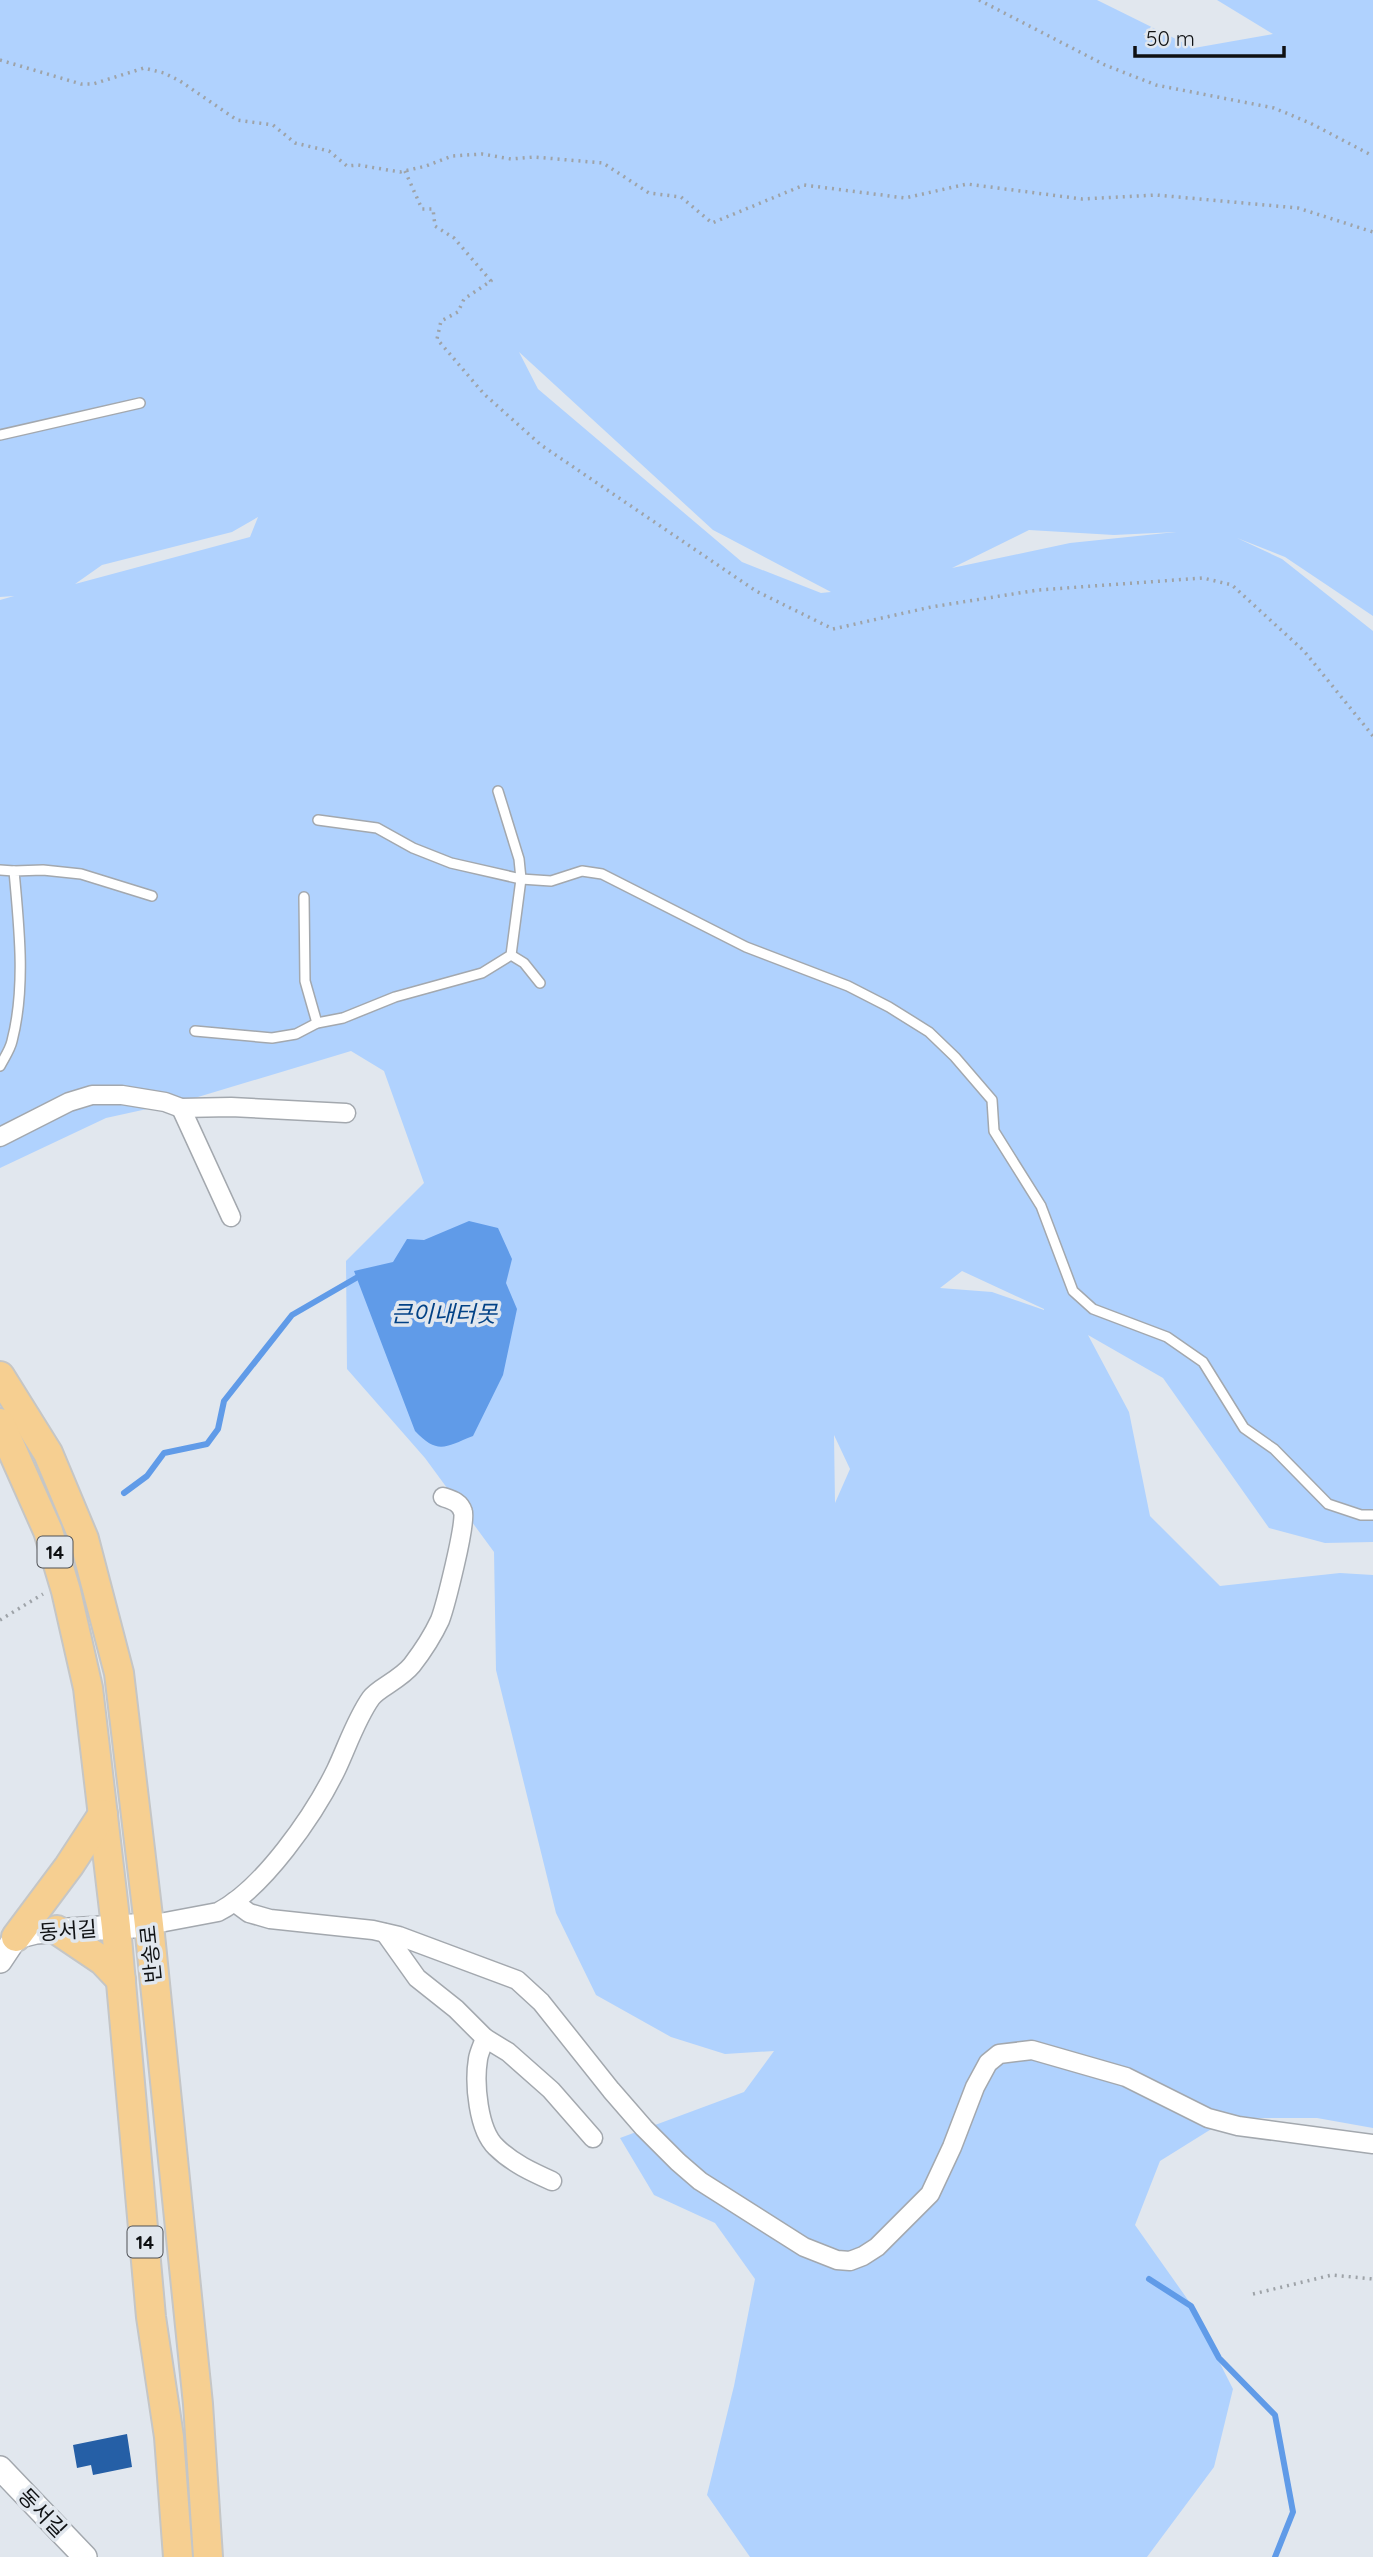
<svg xmlns="http://www.w3.org/2000/svg" width="1373" height="2557" font-family="Quicksand,'Noto Sans KR',sans-serif">
  <rect width="100%" height="100%" fill="#e1e7ee"/>
  <path fill="#b0d2fe" fill-rule="evenodd" d="M0 0H1097L1194 48 1273 34 1217 0H1373V616L1285 557 1237 538 1282 559 1373 631V1542L1325 1543 1269 1528 1163 1378 1088 1335 1129 1412 1150 1516 1220 1586 1340 1573 1373 1575V2128L1317 2118H1229L1160 2161 1135 2225 1188 2300 1233 2389 1214 2467 1147 2557H750L707 2495 734 2386 755 2279 715 2223 654 2195 620 2138 744 2092 774 2051 725 2054 671 2037 596 1995 556 1913 496 1670 494 1552 425 1458 347 1369 346 1261 424 1183 384 1071 351 1051 188 1100 106 1118 0 1168V600L14 596 0 597ZM519 352 713 530 831 592 821 593 742 562 538 389ZM258 517 250 537 75 584 102 565 232 532ZM1029 530 1114 535 1176 532 1070 543 952 568ZM962 1271 1044 1309V1310L992 1292 940 1288ZM834 1435 850 1469 835 1503Z"/>
  <path fill="#609be8" d="M469 1221 498 1228 512 1259 506 1283 517 1309 503 1375 473 1436C445 1447 438 1455 415 1431L354 1271 393 1262 407 1239 424 1240Z"/>
  <g fill="none" stroke-linecap="round" stroke-linejoin="round">
    <g stroke="#609be8" stroke-width="6">
      <path d="M124 1493 147 1476 164 1453 207 1444 218 1429 224 1401 292 1315 356 1278"/>
      <path d="M1149 2279 1191 2306 1219 2358 1275 2415 1293 2512 1275 2557"/>
    </g>
  </g>
  <path fill="#255fa6" d="M127 2434 132 2467 93 2475 91 2465 77 2468 73 2445Z"/>
  <g fill="none" stroke-linecap="round" stroke-linejoin="round">
    <g stroke="#a3a8ae" stroke-width="12">
      <g id="service">
        <path d="M0 435 140 403"/>
        <path d="M318 820 377 828 413 848 451 863 521 879 551 881 582 871 602 874 746 947 848 986 889 1007 929 1032 955 1057 992 1100 994 1131 1041 1206 1073 1291 1093 1309 1167 1337 1203 1362 1244 1428 1274 1449 1328 1504 1361 1515H1373"/>
        <path d="M0 870 14 871"/>
        <path d="M304 897 305 981 317 1023"/>
        <path d="M511 955 524 963 540 983"/>
        <path d="M195 1031 272 1038 296 1034 317 1023 343 1018 395 997 482 973 511 955 521 879 519 859 498 791"/>
        <path d="M0 1066C4 1058 10 1050 12 1041 26 987 19 926 14 871L43 870 81 874 152 896"/>
      </g>
    </g>
    <g stroke="#a3a8ae" stroke-width="21">
      <g id="minor">
        <path d="M181 1108 231 1217"/>
        <path d="M0 1137 69 1102 92 1095H122L165 1102 181 1108 231 1107 346 1113"/>
        <path d="M234 1902 249 1913 270 1919 373 1930 399 1936 517 1980 541 2002 611 2090 644 2128 678 2162 700 2181 804 2247 837 2260 850 2261 863 2256 877 2247 930 2194 952 2147 975 2087 988 2063 999 2054 1032 2050 1126 2077 1208 2118 1238 2126 1373 2144"/>
        <path d="M149 1925 218 1912C263 1889 314 1815 336 1770 347 1747 356 1719 371 1698 378 1688 400 1680 412 1665 422 1652 433 1635 440 1620 445 1607 467 1521 463 1512 460 1502 452 1500 443 1497"/>
        <path d="M385 1933 417 1978 456 2009 485 2038 508 2052 551 2090 593 2138"/>
        <path d="M485 2038C483 2045 479 2052 478 2059 474 2083 478 2130 496 2147 512 2163 532 2172 552 2181"/>
      </g>
    </g>
    <g stroke="#a3a8ae" stroke-width="26">
      <g id="tertiary">
        <path d="M0 1961 16 1937 36 1932 149 1925"/>
        <path d="M0 2468 85 2557"/>
      </g>
    </g>
    <g stroke="#c5c6c6" stroke-width="32">
      <g id="primary">
        <path d="M0 1376 48 1453 84 1539 119 1673 149 1925 198 2404 208 2557"/>
        <path d="M0 1423 48 1531 66 1591 88 1688 116 1927 151 2317 169 2437 178 2557"/>
        <path d="M57 1930 103 1961 121 1980"/>
        <path d="M16 1937 69 1866 103 1814"/>
      </g>
    </g>
    <g stroke="#9ea3a8" stroke-width="3.5" stroke-dasharray="2 5" stroke-linecap="butt">
      <path d="M979 0 1105 65 1156 85 1274 108 1310 123 1373 156"/>
      <path d="M0 60 81 84H93L144 68 164 73 180 81 237 120 273 125 295 143 329 151 347 166 358 165 400 172 426 166 452 156 482 154 511 159 534 157 603 163 649 193 681 197 712 223 804 185 905 198 967 184 1082 199 1156 195 1298 208 1373 232"/>
      <path d="M405 171 422 209H433L435 226 454 238 491 281 464 299 458 312 441 321 437 339 484 394 541 445 756 591 833 629 931 607 1038 590 1203 578 1232 585 1304 651 1373 736"/>
      <path d="M0 1620 43 1594"/>
      <path d="M1253 2294 1332 2275 1373 2279"/>
    </g>
    <use href="#service" stroke="#fff" stroke-width="9"/>
    <use href="#minor" stroke="#fff" stroke-width="18"/>
    <use href="#tertiary" stroke="#fff" stroke-width="23"/>
    <use href="#primary" stroke="#f6cf91" stroke-width="28"/>
  </g>
  <g text-anchor="middle" stroke-width="7" stroke-linejoin="round" paint-order="stroke">
    <g fill="#e1e7ee" stroke="#4e5155" stroke-width="2">
      <rect x="37.5" y="1536.5" width="35" height="31" rx="5"/>
      <rect x="127.5" y="2226.5" width="35" height="31" rx="5"/>
    </g>
    <g font-size="19" font-weight="bold" fill="#0f1113">
      <text x="55" y="1559">14</text>
      <text x="145" y="2249">14</text>
    </g>
    <g font-size="21" fill="#0f1113" stroke="#e1e7ee">
      <text transform="translate(68 1931) rotate(-4)" y="7">동서길</text>
      <text transform="translate(151 1954) rotate(-96)" y="7">반송로</text>
      <text transform="translate(42 2513) rotate(46)" y="7">동서길</text>
    </g>
    <g font-size="23" font-style="italic" fill="#024286" stroke="#e1e7ee">
      <text x="444" y="1322">큰이내터못</text>
    </g>
  </g>
  <path d="M1135 46v10h149v-10" fill="none" stroke="#0f1113" stroke-width="3.5"/>
  <text x="1146" y="46" font-size="21" fill="#0f1113" stroke="#e1e7ee" stroke-width="5" paint-order="stroke">50 m</text>
</svg>
